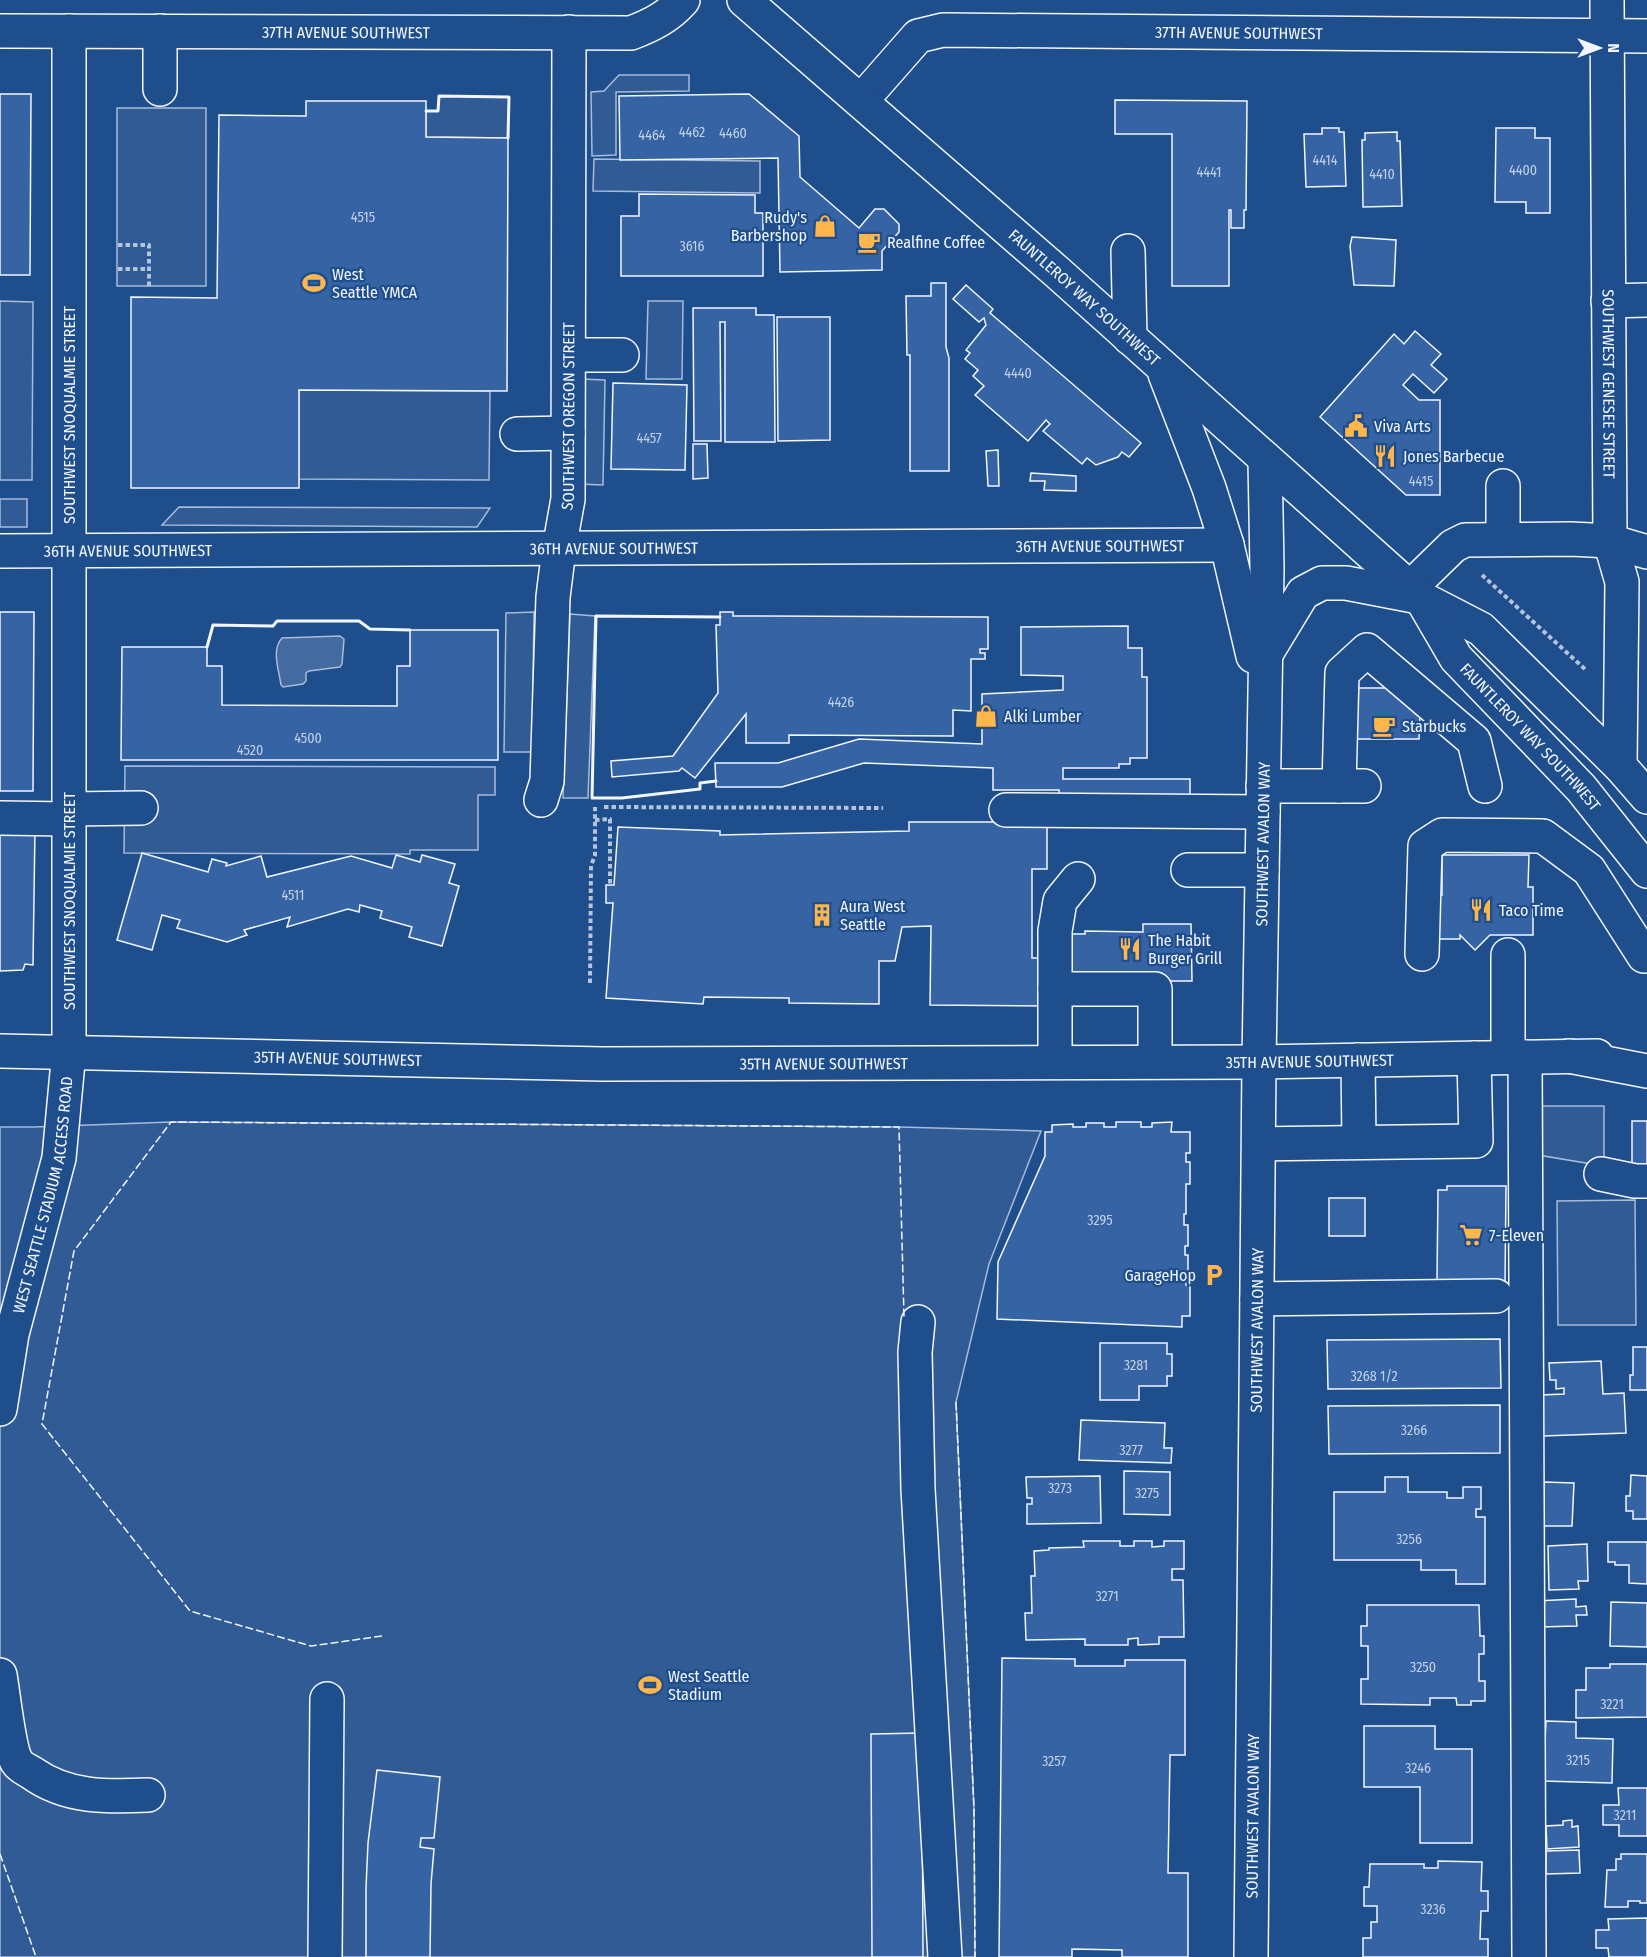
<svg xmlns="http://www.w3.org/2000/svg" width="1647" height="1957" font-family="'Fira Sans Condensed',sans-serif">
  <rect width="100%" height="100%" fill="#1f4e8c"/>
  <g fill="#305b95" stroke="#a8bbd7" stroke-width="1.5">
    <path d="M619 75H689V91L616 92V155L592 156 591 92 604 91Z"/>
    <path d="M439 96 509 97 508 138 426 137V111H438Z"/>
    <rect x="117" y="108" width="89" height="178"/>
    <path d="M594 159 760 161V193L593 191Z"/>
    <path d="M0 301 33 302 32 480H0Z"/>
    <path d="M648 301H683L682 379H646Z"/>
    <path d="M580 379 605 380 603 485 578 484Z"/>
    <path d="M299 390 490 391 489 480 299 479Z"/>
    <rect x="0" y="499" width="27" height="28"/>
    <path d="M179 507 490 508 477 527 162 525Z"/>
    <path d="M534 612 532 752H504L506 613Z"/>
    <path d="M570 614 595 616 588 798H563Z"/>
    <path d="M125 766 495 767V795H478V850H410V854L124 853Z"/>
    <path d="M1536 1106H1604V1166L1538 1155Z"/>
    <path d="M171 1122 899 1127 1041 1131 989 1264 956 1402 974 1809 975 1957H0V1127H34Z"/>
    <path d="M1635 1200 1636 1325H1558L1557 1201Z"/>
  </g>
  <path fill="#446ba0" stroke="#a8bbd7" stroke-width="1.5" d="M340 636 344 639 342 664 340 667 309 671 306 673V681L303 684 283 687 281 685C279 670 271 650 282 638Z"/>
  <g fill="#3563a3" stroke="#f2f6ff" stroke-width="1.5">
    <path d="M0 94H31L30 275H0Z"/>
    <path d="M749 94 799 136 800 177 859 228 875 209H884L899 224V232L882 251V270L780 272 778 158 620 160 619 96Z"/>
    <path d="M1115 100 1247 101 1246 210H1244V228H1231V210H1229V286H1172V134H1115Z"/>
    <path d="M306 101H426V137L508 138 507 391 299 390V488H131V297L217 298 219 115 306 116Z"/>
    <path d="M1322 128H1339V132H1344L1346 186 1306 187 1304 134H1322Z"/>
    <path d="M1496 128H1535V138H1550V213H1526V202H1495Z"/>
    <path d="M1397 132V141H1400L1402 206 1363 207 1362 140H1365V133Z"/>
    <path d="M639 194 755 195V213H763V276H621V216H639Z"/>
    <path d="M1352 237 1396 240 1394 286 1354 285 1350 246Z"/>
    <path d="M931 283H946V347L949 358V471H910V355H907L906 296H931Z"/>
    <path d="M966 285 993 309 990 313 1141 443 1129 457 1122 452 1118 457 1096 465 1087 458 1082 464 1043 431 1050 424 1046 420 1028 441 975 395 984 386 973 376 978 370 965 359 970 353 966 350 986 325 984 318 979 322 953 299Z"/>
    <path d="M693 308H756V315H774L775 442H725V322H720L721 441H694Z"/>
    <path d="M777 317H830V440L778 441Z"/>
    <path d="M1415 331 1441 354 1431 365 1447 379 1434 393 1413 374 1403 385 1419 400H1440V495H1406L1320 417 1394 334 1404 344Z"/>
    <path d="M613 383 687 385 685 470 611 469Z"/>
    <path d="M693 444H707L708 478 693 479Z"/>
    <path d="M998 450 999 486H988L986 451Z"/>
    <path d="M1031 473 1076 476V491L1044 490 1045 481H1030Z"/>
    <path d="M0 612H34L33 791H0Z"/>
    <path d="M720 612H733V616L988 617V649H980V653H985V659H971V711L953 710V736L789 735V743H746V714L695 778 682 768 679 771 612 777 611 761 673 756 718 693 716 625H720Z"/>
    <path d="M1128 626V648H1142V677H1147V758H1130V764H1119V768H1063V779H1190V800H1059V790H993V768L864 763 782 787H716L715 763H778L859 739 982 744V694L1063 690V676L1021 675V627Z"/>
    <path d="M410 630H498V760H121L122 647H207V666H222V705L397 706V666H410Z"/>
    <path d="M1355 688H1392L1420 714 1419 739H1348Z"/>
    <path d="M909 822H1047V869H1032V958H1047V1006L930 1005 931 926 902 927 895 961H879V1004L789 1003V998L704 997 703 1004 606 998 613 903H606V885H614L618 827 720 831V835L909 831Z"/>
    <path d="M35 828 33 965 25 964 23 970 0 971V829Z"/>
    <path d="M142 853 208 872 212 859 227 863 226 866 261 856 267 877 351 856 392 868 396 855 420 862 422 855 455 864 449 883 459 886 442 946 409 937 412 927 380 918 382 911 360 905 359 912 348 909 287 927 290 917 244 930 247 935 227 942 177 928 180 920 162 915 152 950 117 940Z"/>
    <path d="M1442 855H1529L1528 887H1533V935H1490L1475 950 1460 935V939H1438L1428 895H1442Z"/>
    <path d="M1143 924H1191L1192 981H1082V972H1070V934H1085V931L1143 932Z"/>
    <rect x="1632" y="1121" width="15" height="50"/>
    <path d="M1116 1122H1141V1127H1152V1123L1172 1122 1171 1132H1190V1153H1186V1162H1190V1184H1186V1214H1184V1225H1188V1246H1185V1255H1188V1276H1186V1285H1190V1316H1182V1327L997 1319 998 1262 1045 1156V1132H1052V1125L1073 1124V1127H1086V1123H1104V1127H1116Z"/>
    <path d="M1447 1186H1506L1505 1284 1437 1280 1438 1190H1447Z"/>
    <rect x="1329" y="1198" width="36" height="38"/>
    <path d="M1500 1339 1501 1388 1328 1389 1327 1340Z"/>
    <path d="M1100 1343H1167V1354H1172V1376H1167V1386H1139V1400H1100Z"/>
    <path d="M1633 1347H1647V1390H1630V1375H1633Z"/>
    <path d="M1601 1361 1603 1394 1624 1393 1626 1433 1543 1436 1541 1395 1564 1394V1388L1556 1389V1380H1550L1549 1363Z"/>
    <path d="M1500 1405V1453L1329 1454 1328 1406Z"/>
    <path d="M1081 1420 1165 1423 1164 1448H1172L1171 1463 1079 1460Z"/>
    <path d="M1124 1471 1170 1472V1515L1124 1514Z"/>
    <path d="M1631 1475 1647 1476V1519H1633V1511H1626V1496H1630Z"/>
    <path d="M1100 1476 1101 1523 1027 1524V1504H1032V1498H1027L1026 1477Z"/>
    <path d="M1385 1477H1408V1492H1447V1498H1463V1487H1481V1509H1476V1517H1485V1584H1456V1570H1421V1560H1334V1492H1385Z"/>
    <path d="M1544 1482 1574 1483 1572 1526H1543Z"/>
    <path d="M1083 1541H1120V1546H1134V1541H1152V1547L1164 1546V1541H1184V1569H1172V1580H1183L1184 1637H1159V1644L1138 1645V1638L1128 1639V1645H1085V1639L1026 1640 1025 1613H1032L1031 1576H1035L1034 1551 1049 1550V1548L1084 1547Z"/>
    <path d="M1608 1542H1647V1584L1629 1583V1565H1615V1562H1608Z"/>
    <path d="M1587 1544 1588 1581H1578L1579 1589 1549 1590 1548 1546Z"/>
    <path d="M1576 1599V1607L1586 1606 1587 1615H1576L1577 1626 1538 1627 1536 1601Z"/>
    <path d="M1611 1602 1647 1603V1647L1610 1646Z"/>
    <path d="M1367 1605H1479L1480 1636H1484V1654H1479V1681H1485V1701H1471V1705H1457L1456 1698H1430V1705L1361 1704V1679H1368V1646H1361V1626H1367Z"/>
    <path d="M1002 1658 1075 1659V1666H1125V1660H1185V1755H1170L1168 1873H1188V1957H1122V1950L1072 1949V1957H999Z"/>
    <path d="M1610 1664H1647V1717L1576 1718V1690H1586V1668H1610Z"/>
    <path d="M1546 1721 1576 1722V1738L1613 1739 1612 1783 1543 1781Z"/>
    <path d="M1364 1726H1435V1749H1472V1843H1420V1787H1364Z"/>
    <path d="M922 1733 923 1957H872L871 1734Z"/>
    <path d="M377 1770 440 1777 434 1838H421L420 1847 434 1849 431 1884 430 1957H366V1888L368 1843Z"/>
    <path d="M1618 1788H1647V1836H1619V1825H1603V1805H1619Z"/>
    <path d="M1572 1820V1827L1578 1826 1579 1847 1547 1849 1546 1826 1563 1825V1821Z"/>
    <path d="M1579 1850 1580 1873 1546 1874V1851Z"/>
    <path d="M1621 1854H1647V1903H1640V1901H1628V1907H1605L1607 1870H1616V1859H1621Z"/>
    <path d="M1438 1861 1482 1862 1481 1891H1488V1911H1481L1480 1939H1488V1957H1363V1938H1371V1922H1377V1906H1364V1887H1369L1370 1864H1424V1868H1438Z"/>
    <path d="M1647 1918V1957H1609L1608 1948H1596V1930H1609L1608 1919Z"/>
  </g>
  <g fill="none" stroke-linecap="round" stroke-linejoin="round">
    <g stroke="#f2f6ff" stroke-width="36">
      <g id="minor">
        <path id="s1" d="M1607 0 1610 541 1622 582 1620 766"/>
        <path id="s2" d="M0 31 631 33C652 25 668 17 683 0"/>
        <path d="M160 31V89"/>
        <path id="s3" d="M861 101 918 36 943 30 1647 36"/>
        <path d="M1128 251 1130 338"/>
        <path d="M1608 301 1647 300"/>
        <path d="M569 355H622"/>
        <path d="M517 434 568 433"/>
        <path d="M1503 486V539"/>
        <path id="s4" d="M0 551 1227 545"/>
        <path d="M1410 588 1453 546 1465 540 1571 539 1610 541 1647 552"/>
        <path d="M1263 786H1364"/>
        <path d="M1339 786 1342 673 1367 650 1474 741 1485 786"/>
        <path id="s5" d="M541 800 547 781 553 597 559 549 568 499 569 32"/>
        <path d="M69 809 141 808"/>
        <path d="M1006 810 1263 812"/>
        <path d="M0 818 69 819"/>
        <path d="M1188 870H1262"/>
        <path d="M1422 954 1425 846 1442 835 1543 836 1589 870 1644 956 1647 955"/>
        <path d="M1508 955V1057"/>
        <path d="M1055 989H1155V1062"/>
        <path d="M1525 1057 1529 1957"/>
        <path d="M1358 1060 1359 1142"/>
        <path d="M1055 1062V931L1060 901 1078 879"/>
        <path d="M1259 1144 1476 1141 1474 1058"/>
        <path d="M1601 1174 1635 1181H1647"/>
        <path d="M1257 1299 1496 1296"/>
        <path d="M918 1322 915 1352 918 1489 945 1957"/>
        <path id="s6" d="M0 1409 12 1334 59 1158 69 1051V31"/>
        <path d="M0 1675C3 1692 9 1750 17 1762 20 1767 27 1770 32 1773 67 1798 107 1797 148 1795"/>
        <path d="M325 1957 327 1699"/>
      </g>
    </g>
    <g stroke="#f2f6ff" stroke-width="36">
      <g id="major">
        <path id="s7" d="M744 0 1057 272 1421 598 1481 629 1620 766 1647 797"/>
        <path d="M1165 374 1209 488 1227 545 1253 656"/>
        <path id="s8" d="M1421 598 1456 658 1581 788 1647 871"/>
        <path d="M1266 654 1303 593 1322 583H1346L1419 597"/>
        <path id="s9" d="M0 1051 603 1064 1259 1062 1597 1056"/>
        <path id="s10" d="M1251 1957 1259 1062 1267 568 1265 460"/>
      </g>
    </g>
    <g stroke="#f2f6ff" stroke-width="36">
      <path id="highway" d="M1569 1056 1647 1071"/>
    </g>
    <g stroke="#b3c4dc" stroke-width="4" stroke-dasharray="4.5 3" stroke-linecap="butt">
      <path d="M118 245H149V288"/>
      <path d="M118 269H149"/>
      <path d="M1482 575 1587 671"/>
      <path d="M604 807 883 808"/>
      <path d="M595 820 610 819V885"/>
      <path d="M590 983 591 866 595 855V807"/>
    </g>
    <use href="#minor" stroke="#1f4e8c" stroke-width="33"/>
    <use href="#major" stroke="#1f4e8c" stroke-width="33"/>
    <use href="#highway" stroke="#1f4e8c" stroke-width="33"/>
    <g stroke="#f2f6ff" stroke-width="1.5" stroke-dasharray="8 3" stroke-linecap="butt">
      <path d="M956 1402 974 1809 975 1957"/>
      <path d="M382 1636 311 1646 190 1611 42 1424 74 1251 171 1122 899 1127 904 1317"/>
      <path d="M0 1854 36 1957"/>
    </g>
    <g stroke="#f2f6ff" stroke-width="3">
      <path d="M426 111H438L439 96 509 97 508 138"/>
      <path d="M207 647 213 625 273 626 277 621H359L370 629 410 630"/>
      <path d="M716 781 700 783V789L622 798H592L596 616 720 617"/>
    </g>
  </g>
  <defs>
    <g id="shop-bare" transform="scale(1.8)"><path d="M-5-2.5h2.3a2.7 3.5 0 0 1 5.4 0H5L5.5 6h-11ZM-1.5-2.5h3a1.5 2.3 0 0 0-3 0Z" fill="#ffb74d" stroke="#1f4e8c" stroke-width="2.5" paint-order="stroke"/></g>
    <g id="cafe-bare" transform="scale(1.8)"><path d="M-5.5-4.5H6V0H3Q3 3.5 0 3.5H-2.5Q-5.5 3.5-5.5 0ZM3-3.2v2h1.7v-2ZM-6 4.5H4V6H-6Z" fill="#ffb74d" stroke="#1f4e8c" stroke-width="2.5" paint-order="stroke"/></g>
    <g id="stadium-bare" transform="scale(1.8)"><path d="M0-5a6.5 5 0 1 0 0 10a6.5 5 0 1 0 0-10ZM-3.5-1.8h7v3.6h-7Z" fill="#ffb74d" stroke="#1f4e8c" stroke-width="2.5" paint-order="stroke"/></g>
    <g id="civic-bare" transform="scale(1.8)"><path d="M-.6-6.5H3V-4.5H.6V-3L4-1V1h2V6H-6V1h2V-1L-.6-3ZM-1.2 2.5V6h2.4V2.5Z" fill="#ffb74d" stroke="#1f4e8c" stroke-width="2.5" paint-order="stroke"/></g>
    <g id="restaurant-bare" transform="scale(1.8)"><path d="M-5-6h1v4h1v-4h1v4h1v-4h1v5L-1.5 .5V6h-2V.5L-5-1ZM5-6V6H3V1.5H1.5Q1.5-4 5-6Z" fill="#ffb74d" stroke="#1f4e8c" stroke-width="2.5" paint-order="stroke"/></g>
    <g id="building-bare" transform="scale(1.8)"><path d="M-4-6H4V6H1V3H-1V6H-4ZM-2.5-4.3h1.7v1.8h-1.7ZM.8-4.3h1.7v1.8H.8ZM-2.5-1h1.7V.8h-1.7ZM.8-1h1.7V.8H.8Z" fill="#ffb74d" stroke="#1f4e8c" stroke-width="2.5" paint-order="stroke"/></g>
    <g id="supermarket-bare" transform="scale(1.8)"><path d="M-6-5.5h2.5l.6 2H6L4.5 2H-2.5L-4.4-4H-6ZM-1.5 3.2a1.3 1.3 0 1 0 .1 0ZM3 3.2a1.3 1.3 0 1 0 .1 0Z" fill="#ffb74d" stroke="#1f4e8c" stroke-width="2.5" paint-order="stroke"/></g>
    <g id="parking-bare" transform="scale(1.8)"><path d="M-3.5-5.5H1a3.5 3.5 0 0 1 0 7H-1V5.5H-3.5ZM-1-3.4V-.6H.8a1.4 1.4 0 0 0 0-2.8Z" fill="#ffb74d" stroke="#1f4e8c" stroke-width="2.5" paint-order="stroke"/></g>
  </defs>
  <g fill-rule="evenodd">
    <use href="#shop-bare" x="825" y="226"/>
    <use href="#cafe-bare" x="869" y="242"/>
    <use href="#stadium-bare" x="314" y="283"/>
    <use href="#civic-bare" x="1356" y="426"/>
    <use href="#restaurant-bare" x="1385" y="456"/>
    <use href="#shop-bare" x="986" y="716"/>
    <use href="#cafe-bare" x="1384" y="726"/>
    <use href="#restaurant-bare" x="1481" y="910"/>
    <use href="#building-bare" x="822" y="915"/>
    <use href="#restaurant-bare" x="1130" y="949"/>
    <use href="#supermarket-bare" x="1471" y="1235"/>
    <use href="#parking-bare" x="1214" y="1275"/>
    <use href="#stadium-bare" x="650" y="1685"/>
  </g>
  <g text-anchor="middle" stroke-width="4.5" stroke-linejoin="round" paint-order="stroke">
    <g font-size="14" fill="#c3d1e8">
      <text x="692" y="137">4462</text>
      <text x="733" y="138">4460</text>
      <text x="652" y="140">4464</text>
      <text x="1325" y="165">4414</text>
      <text x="1523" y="175">4400</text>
      <text x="1209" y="177">4441</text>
      <text x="1382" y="179">4410</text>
      <text x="363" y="222">4515</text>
      <text x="692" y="251">3616</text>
      <text x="1018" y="378">4440</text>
      <text x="649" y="443">4457</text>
      <text x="1421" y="486">4415</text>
      <text x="841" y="707">4426</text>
      <text x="308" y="743">4500</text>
      <text x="250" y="755">4520</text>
      <text x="293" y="900">4511</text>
      <text x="1100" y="1225">3295</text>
      <text x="1136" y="1370">3281</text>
      <text x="1374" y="1381">3268 1/2</text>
      <text x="1414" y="1435">3266</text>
      <text x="1131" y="1455">3277</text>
      <text x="1060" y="1493">3273</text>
      <text x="1147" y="1498">3275</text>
      <text x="1409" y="1544">3256</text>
      <text x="1107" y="1601">3271</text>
      <text x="1423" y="1672">3250</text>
      <text x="1612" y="1709">3221</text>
      <text x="1578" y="1765">3215</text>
      <text x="1054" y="1766">3257</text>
      <text x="1418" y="1773">3246</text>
      <text x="1625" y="1820">3211</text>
      <text x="1433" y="1914">3236</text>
    </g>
    <g font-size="16" fill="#f2f6ff" stroke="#1f4e8c">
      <text dy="6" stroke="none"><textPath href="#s2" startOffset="346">37TH AVENUE SOUTHWEST</textPath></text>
      <text dy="6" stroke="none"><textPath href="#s3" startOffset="408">37TH AVENUE SOUTHWEST</textPath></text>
      <text dy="6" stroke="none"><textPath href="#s7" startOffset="452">FAUNTLEROY WAY SOUTHWEST</textPath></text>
      <text dy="6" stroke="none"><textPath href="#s1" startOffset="384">SOUTHWEST GENESEE STREET</textPath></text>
      <text transform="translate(69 415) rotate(-90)" y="6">SOUTHWEST SNOQUALMIE STREET</text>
      <text dy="6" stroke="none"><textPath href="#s5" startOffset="386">SOUTHWEST OREGON STREET</textPath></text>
      <text dy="6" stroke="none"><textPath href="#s4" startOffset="1100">36TH AVENUE SOUTHWEST</textPath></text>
      <text dy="6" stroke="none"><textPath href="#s4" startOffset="614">36TH AVENUE SOUTHWEST</textPath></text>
      <text dy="6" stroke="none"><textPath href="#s4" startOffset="128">36TH AVENUE SOUTHWEST</textPath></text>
      <text dy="6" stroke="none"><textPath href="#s8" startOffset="178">FAUNTLEROY WAY SOUTHWEST</textPath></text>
      <text dy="6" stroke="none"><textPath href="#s10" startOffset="1113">SOUTHWEST AVALON WAY</textPath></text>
      <text transform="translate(69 901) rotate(-90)" y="6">SOUTHWEST SNOQUALMIE STREET</text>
      <text dy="6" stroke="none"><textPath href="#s9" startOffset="338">35TH AVENUE SOUTHWEST</textPath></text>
      <text dy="6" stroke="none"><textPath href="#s9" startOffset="1310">35TH AVENUE SOUTHWEST</textPath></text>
      <text dy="6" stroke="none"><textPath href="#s9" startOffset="824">35TH AVENUE SOUTHWEST</textPath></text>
      <text dy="6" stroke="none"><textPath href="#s6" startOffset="219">WEST SEATTLE STADIUM ACCESS ROAD</textPath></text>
      <text dy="6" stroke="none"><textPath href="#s10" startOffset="627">SOUTHWEST AVALON WAY</textPath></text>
      <text dy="6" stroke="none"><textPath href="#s10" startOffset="141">SOUTHWEST AVALON WAY</textPath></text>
    </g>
    <g font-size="16" fill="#f2f6ff" stroke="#1f4e8c" text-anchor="start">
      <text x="807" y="223" text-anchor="end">Rudy's<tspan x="807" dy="18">Barbershop</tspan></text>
      <text x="887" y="248">Realfine Coffee</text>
      <text x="332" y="280">West<tspan x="332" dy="18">Seattle YMCA</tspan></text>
      <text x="1374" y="432">Viva Arts</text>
      <text x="1403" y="462">Jones Barbecue</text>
      <text x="1004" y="722">Alki Lumber</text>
      <text x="1402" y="732">Starbucks</text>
      <text x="840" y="912">Aura West<tspan x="840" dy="18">Seattle</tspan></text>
      <text x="1499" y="916">Taco Time</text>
      <text x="1148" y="946">The Habit<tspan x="1148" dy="18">Burger Grill</tspan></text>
      <text x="1489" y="1241">7-Eleven</text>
      <text x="1196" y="1281" text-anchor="end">GarageHop</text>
      <text x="668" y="1682">West Seattle<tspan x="668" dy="18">Stadium</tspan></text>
    </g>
  </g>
  <g transform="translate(1599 48) rotate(90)" stroke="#1f4e8c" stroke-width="4.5" paint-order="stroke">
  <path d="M0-4.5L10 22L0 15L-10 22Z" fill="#f2f6ff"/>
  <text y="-9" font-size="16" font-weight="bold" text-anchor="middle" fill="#f2f6ff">N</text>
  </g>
</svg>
